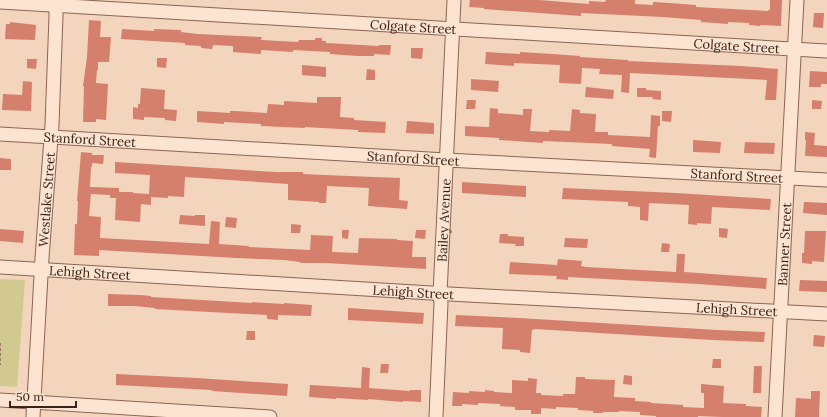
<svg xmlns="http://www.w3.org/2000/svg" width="827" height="417" font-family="Lora,serif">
  <rect width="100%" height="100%" fill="#f2d5bc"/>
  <path fill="#d1c98f" d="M0 279 25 280 17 387 0 386Z"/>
  <g fill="#d57f6d">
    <path d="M470 0H539L589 4V1L605 2 606 0H635V4L653 5V2L670 3 696 5V7L768 11V10H770V0H782L781 26 760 25V26L749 25V23L728 22V24L701 22V20L663 17 581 13V16L484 9V8L469 7Z"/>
    <path d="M814 13H824L823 28 813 27Z"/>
    <path d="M89 20 101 21 100 37H111L109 62H98V70H97L96 83 108 84 106 120 96 119V122H83L84 86H83L87 57Z"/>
    <path d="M10 22 36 25 35 40 5 39 6 24H10Z"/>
    <path d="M122 29 154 31V29L181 30V32L197 34 262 37 261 40 298 42 299 40H315V38H322V41H326V43L379 46V45H391L390 55 374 54V56H358L330 54V52L293 50V52L261 50V54L233 52V46L213 45 212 49 201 48V46L185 45V43L121 39Z"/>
    <path d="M411 48H423L422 59 411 58Z"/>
    <path d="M486 52 520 54V52L553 54 580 56V57L628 60V61L741 66 778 69 776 100H765L767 80 630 73 629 93 621 92 622 75 599 74 600 69 582 68 581 84 559 83 560 65 514 63V66L485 64Z"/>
    <path d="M157 58H167L166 68 157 67Z"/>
    <path d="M27 59H37L36 69 27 68Z"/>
    <path d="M302 65 326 67V77L302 75Z"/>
    <path d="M367 69 375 70V80H366Z"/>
    <path d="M810 71 827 72V84H821V87H809Z"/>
    <path d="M471 79 499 81 498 92 471 90Z"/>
    <path d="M23 81 32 82 31 111 2 110 3 94 22 95Z"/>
    <path d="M586 87 614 90 613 99 585 97Z"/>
    <path d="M141 88 165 90 164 109 177 110 176 121 165 120V118L144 117V120L133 119V107L138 108V104H140Z"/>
    <path d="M637 88H646V90L661 91V100L652 99 653 97H637Z"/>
    <path d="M317 97H341L340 117 354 118V120L386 122 385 133 358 132V130L305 127V128L261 126V124L224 122V124L197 122V111L230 113V111H235L267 113 268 104 284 105V101L317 103Z"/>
    <path d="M467 100H476L475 109H466Z"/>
    <path d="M812 100 822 101 821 109H812Z"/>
    <path d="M490 108 498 109V113L523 115V109H532L530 131 549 132V130L570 131 572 109 580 110V113L596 114 595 132H608V135L650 137 651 115 660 116V126H658L656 158 649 157 650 149 612 146V144L543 141V143L499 140V138L465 136V126L489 127Z"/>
    <path d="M662 111H672L671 122 662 121Z"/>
    <path d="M407 121 434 123V134L406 133Z"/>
    <path d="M805 132 815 133 814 145 827 146V157L805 156 806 140H805Z"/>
    <path d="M693 140 721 142 720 153 693 152Z"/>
    <path d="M745 142 775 143 774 154 744 153Z"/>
    <path d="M81 152 92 153V155H104L103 164 92 163V167H91L90 187 119 188V192H133V193L149 194 150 175 115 173V162L276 172H303V174L324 175 400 178 399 200 408 201 407 209 368 206 369 188 327 186 326 203H319V202L288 200V184L185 177 184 197 168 196V198L151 197V205L141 204 140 222 115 220 116 198H110V195L91 194 89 216 101 217 100 238 209 244 211 221 220 222 219 244 249 246V247L310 250 311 235 333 236 332 252 358 253 359 238 397 239V240L413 241 412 257H426V269L326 263H300V262L284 260 236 258 99 250V256L74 255 75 224H77L78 201H77Z"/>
    <path d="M0 158 11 159V170H0Z"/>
    <path d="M462 182 526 186V197L462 193Z"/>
    <path d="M563 188 676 193 771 199 770 210 712 207 711 224 697 223V225L688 224 689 205 649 203 648 221 640 220V207L628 206V202L562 199Z"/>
    <path d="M804 202 827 203V215L803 213Z"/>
    <path d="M180 215 195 216V215H205V226L179 224Z"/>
    <path d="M226 217 237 218 236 228 225 227Z"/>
    <path d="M291 224 301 225 300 233H291Z"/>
    <path d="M719 228 728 229 727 238 719 237Z"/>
    <path d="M0 229 24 231 23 243 0 241Z"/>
    <path d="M342 230H349L348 239 342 238Z"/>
    <path d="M416 230H426L425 239 415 238Z"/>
    <path d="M805 231H826L824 262 812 261V264L802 263V253H804Z"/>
    <path d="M500 234H508V236L524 237V246H515L516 244 499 243Z"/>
    <path d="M565 238 588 239 587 248 564 247Z"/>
    <path d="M662 243 670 244 669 252H661Z"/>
    <path d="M677 254H685L684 272 767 278 766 289 698 284 568 277V280L556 279 557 276 509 274 510 262 557 265 558 259 582 261 581 266 586 267 676 272Z"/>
    <path d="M800 280 827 281V292L799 291Z"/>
    <path d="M108 294 140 295 151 296V297L252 303V302L284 304V303L312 305 311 316 278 315V320L267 319V315L247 314 155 309V308L134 306H108Z"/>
    <path d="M348 308 424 313 423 324 348 320Z"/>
    <path d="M456 315 519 318 717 330 765 332 764 342 712 340 535 329 532 330 530 353 520 352V350L502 349 503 328 455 326Z"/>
    <path d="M247 331H255V340H246Z"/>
    <path d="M814 335 825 336 824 347 813 346Z"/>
    <path d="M713 359H721V368H712Z"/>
    <path d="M381 364H389L388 373H380Z"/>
    <path d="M754 366H762L761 393H753Z"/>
    <path d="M362 367 370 368 369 388 410 391V390H421V402L403 401V402L368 399V400L336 398V399L309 397 310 385 361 388Z"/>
    <path d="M116 374 197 378 288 384 287 396 212 391V390L116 385Z"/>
    <path d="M624 375 632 376V385L623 384Z"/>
    <path d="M576 377H585V379L615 380 614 397 635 398V401L651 402V403L683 405V407L704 408V393H701V384L724 386 723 403 746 404V406L762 407 761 417H722L698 416V417H656V416L640 415V412L619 411V412H603V413H593V411L578 410V408L556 407V409L541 408V414H531V410H515V407L500 406V404L478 403V405L462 404V406H452L453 392 469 393V391L485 392V390L494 391V392L512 393V380L528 381V378L537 379 536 393H541V395L563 396V394H575Z"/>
    <path d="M811 391H820L819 417H795L796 398 811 399Z"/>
  </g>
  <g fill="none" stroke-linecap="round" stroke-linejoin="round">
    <g stroke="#8c6454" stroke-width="15">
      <g id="minor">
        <path id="s1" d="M0 2 827 51"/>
        <path id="s2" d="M0 134 446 160 827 180"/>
        <path id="s3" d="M0 267 431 293 827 314"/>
        <path d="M0 400 270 417"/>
        <path id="s4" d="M33 417 42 258 52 125 56 16V0"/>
        <path id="s5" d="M436 417 441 303 440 294 454 0"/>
        <path id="s6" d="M775 417 797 0"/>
      </g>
    </g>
    <path stroke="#8c6454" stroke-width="1.5" stroke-dasharray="3 2" stroke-linecap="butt" d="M0 343V365"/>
    <use href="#minor" stroke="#fce4d0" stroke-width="13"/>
  </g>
  <g text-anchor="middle" stroke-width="3" stroke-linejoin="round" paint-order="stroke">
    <g font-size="13" fill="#39221a" stroke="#f9e1cc">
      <text dy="5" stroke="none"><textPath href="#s1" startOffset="414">Colgate Street</textPath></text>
      <text dy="5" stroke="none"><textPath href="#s1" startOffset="738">Colgate Street</textPath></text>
      <text dy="5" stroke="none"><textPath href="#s2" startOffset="90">Stanford Street</textPath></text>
      <text dy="5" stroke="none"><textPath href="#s2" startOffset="414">Stanford Street</textPath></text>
      <text dy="5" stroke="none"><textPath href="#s2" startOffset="738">Stanford Street</textPath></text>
      <text dy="5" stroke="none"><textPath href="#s4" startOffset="218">Westlake Street</textPath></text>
      <text dy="5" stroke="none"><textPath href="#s5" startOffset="197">Bailey Avenue</textPath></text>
      <text dy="5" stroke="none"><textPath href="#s6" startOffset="173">Banner Street</textPath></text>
      <text dy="5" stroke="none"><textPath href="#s3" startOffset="90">Lehigh Street</textPath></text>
      <text dy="5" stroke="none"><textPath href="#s3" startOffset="414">Lehigh Street</textPath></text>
      <text dy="5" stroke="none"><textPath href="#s3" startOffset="738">Lehigh Street</textPath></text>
    </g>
  </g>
  <path d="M10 401v6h66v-6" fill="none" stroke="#39221a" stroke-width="2"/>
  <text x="16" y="401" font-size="12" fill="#39221a" stroke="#f9e1cc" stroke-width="3" paint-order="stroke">50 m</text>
</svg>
